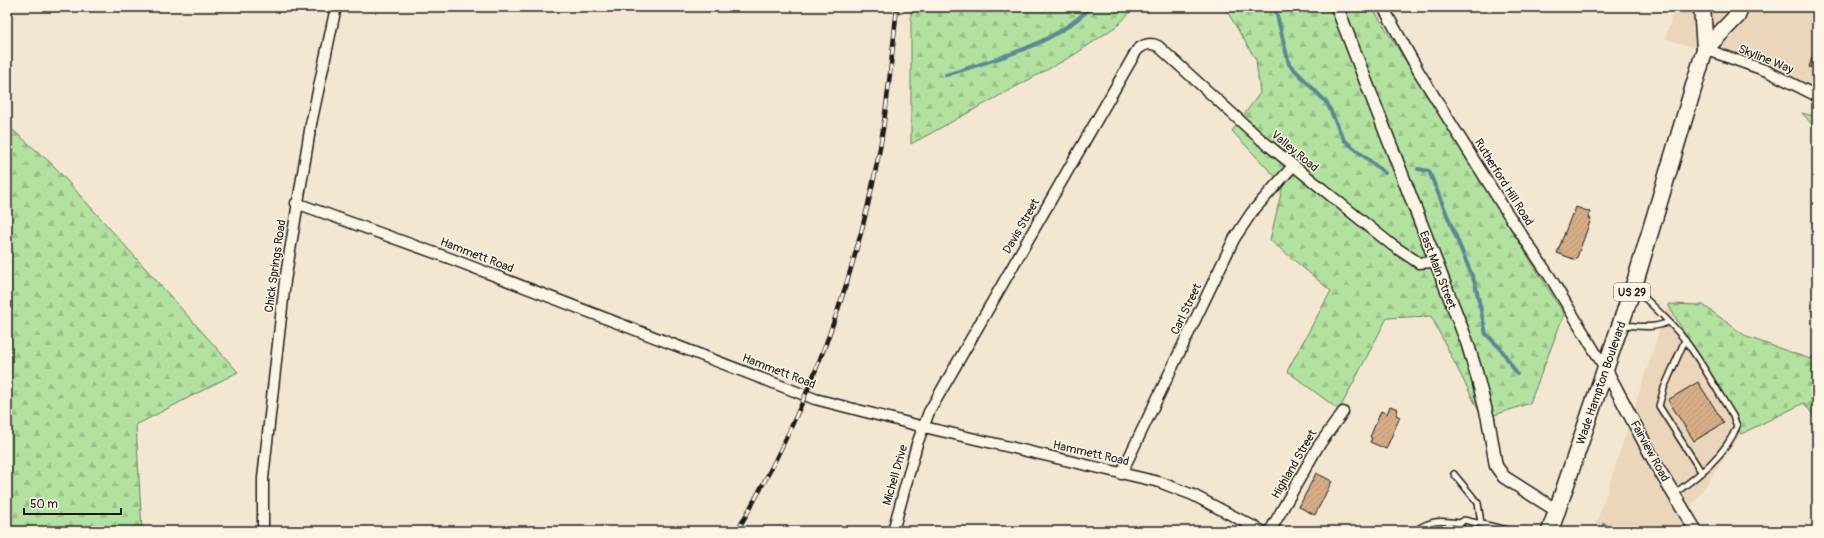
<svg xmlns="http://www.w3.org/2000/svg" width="1824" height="538" font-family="Pangolin,sans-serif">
  <defs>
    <pattern id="forest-firs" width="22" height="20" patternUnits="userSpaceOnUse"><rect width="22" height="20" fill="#b3e1a0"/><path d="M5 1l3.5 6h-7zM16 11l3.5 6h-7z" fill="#99c089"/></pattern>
    <pattern id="building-hatch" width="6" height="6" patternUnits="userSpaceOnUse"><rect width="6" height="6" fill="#d6ad87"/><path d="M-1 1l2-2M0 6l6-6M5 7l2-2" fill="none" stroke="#b79474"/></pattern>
  </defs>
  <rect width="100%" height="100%" fill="#f4e7d2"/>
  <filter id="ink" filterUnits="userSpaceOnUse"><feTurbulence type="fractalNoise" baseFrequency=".025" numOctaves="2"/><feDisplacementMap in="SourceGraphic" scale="8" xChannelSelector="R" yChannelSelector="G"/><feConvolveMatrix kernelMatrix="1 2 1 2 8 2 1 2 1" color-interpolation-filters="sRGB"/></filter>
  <g filter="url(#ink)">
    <g fill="#ebd6bc">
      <path d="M1675 7H1817V99L1739 60 1665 39Z"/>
      <path d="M1668 304 1741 434 1683 519 1690 531H1594Z"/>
    </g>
    <g fill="url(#forest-firs)" stroke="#687e5e">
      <path d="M911 7H1135L1118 25 1074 55 911 144Z"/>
      <path d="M1222 7H1372L1564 314 1530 403 1483 419 1431 316 1387 318 1339 410 1287 371 1331 291 1270 240 1283 185 1232 131 1260 93 1256 60 1228 13Z"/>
      <path d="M1802 113 1817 117V130Z"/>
      <path d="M7 125 52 164 238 372 136 425 142 531H7Z"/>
      <path d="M1668 304 1703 305 1747 337 1810 359 1817 354V420L1804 403 1741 434Z"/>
    </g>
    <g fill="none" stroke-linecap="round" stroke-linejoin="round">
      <g stroke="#5b8895" stroke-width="4">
        <path d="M1275 7 1289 64 1327 103 1344 140 1385 173"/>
        <path d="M946 75C996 59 1052 46 1091 7"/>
        <path d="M1418 169 1429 171 1475 283 1486 334 1501 349 1517 374"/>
        <path d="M1604 524 1609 531"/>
      </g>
    </g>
    <g fill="url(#building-hatch)" stroke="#1c1c1c">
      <path d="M1817 42V70L1809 67Z"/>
      <path d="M1576 207 1590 212 1588 218 1591 219 1576 260 1557 253 1572 214 1573 215Z"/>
      <path d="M1698 382 1724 423 1694 441 1668 400Z"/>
      <path d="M1390 406 1398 409 1396 415 1400 417 1386 449 1370 442 1372 438 1370 437 1381 411 1387 414Z"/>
      <path d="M1316 473 1332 481 1315 515 1299 507Z"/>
    </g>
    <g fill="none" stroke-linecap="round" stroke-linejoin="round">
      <g stroke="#1c1c1c" stroke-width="8">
        <g id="service">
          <path d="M1635 289C1652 305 1669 320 1684 339 1702 362 1717 391 1733 416L1737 426C1726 455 1698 476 1674 494"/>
          <path d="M1624 325C1639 326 1654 329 1668 322"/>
          <path d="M1685 340 1664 388 1659 406 1702 473"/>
          <path d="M1454 474 1478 503 1481 523"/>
          <path d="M1415 531C1432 519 1440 521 1460 523"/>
          <path d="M1465 531 1460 526V523L1464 520 1512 531"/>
        </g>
      </g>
      <g stroke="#1c1c1c" stroke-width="13">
        <g id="minor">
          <path d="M1383 7 1419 72 1504 208 1552 280 1606 370"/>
          <path d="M1705 49 1767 71 1817 96"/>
          <path d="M296 203 449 258 815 399 924 427 1159 482 1193 495 1262 531"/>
          <path d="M1121 474 1234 239 1252 212 1292 167"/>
          <path d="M263 531V478L285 281 311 124 336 7"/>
          <path d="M893 531 917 444 929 412 1137 50C1144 44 1150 42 1158 46L1258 137 1392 245 1419 263 1435 262"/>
          <path d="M1270 531 1317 448 1343 412"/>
        </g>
      </g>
      <g stroke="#1c1c1c" stroke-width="15">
        <g id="tertiary">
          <path d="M1337 7 1467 342 1476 372 1488 419 1496 466 1504 477 1556 510"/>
          <path d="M1606 370 1658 468 1696 531"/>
        </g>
      </g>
      <g stroke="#1c1c1c" stroke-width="19">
        <g id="primary">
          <path d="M1705 49 1737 16 1740 7"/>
          <path d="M1550 531 1636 279 1705 49 1702 7"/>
        </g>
      </g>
      <use href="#service" stroke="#fcf5e5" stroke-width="5"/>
      <use href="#minor" stroke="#fcf5e5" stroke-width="10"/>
      <use href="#tertiary" stroke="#fcf5e5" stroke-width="12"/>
      <use href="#primary" stroke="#fcf5e5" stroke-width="16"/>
      <g stroke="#1c1c1c" stroke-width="4.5">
        <path id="rail" d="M737 531C806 413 855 282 880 148 888 101 892 54 897 7"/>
      </g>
      <use href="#rail" stroke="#fcf5e5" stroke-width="3" stroke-dasharray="9" stroke-linecap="butt"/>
    </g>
  </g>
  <g text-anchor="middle" stroke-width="3" stroke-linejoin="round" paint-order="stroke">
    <rect fill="#fcf5e5" stroke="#5f5d58" stroke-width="1" x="1614" y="283" width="36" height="18" rx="3"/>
    <g font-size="11" font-weight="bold" fill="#1c1c1c">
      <text x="1632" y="296">US 29</text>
    </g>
    <g font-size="12" fill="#1c1c1c" stroke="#fcf5e5">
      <text transform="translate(1766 59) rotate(22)" y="4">Skyline Way</text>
      <text transform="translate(1295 151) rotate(40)" y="4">Valley Road</text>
      <text transform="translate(1504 182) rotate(58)" y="4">Rutherford Hill Road</text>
      <text transform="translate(1021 226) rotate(-60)" y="4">Davis Street</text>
      <text transform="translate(477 255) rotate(21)" y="4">Hammett Road</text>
      <text transform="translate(275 266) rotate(-82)" y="4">Chick Springs Road</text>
      <text transform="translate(1438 270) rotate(69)" y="4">East Main Street</text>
      <text transform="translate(1186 309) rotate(-64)" y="4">Carl Street</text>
      <text transform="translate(779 371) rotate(21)" y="4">Hammett Road</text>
      <text transform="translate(1601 383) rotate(-71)" y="4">Wade Hampton Boulevard</text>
      <text transform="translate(1650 451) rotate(61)" y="4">Fairview Road</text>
      <text transform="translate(1091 453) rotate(13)" y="4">Hammett Road</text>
      <text transform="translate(1294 464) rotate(-60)" y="4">Highland Street</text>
      <text transform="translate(895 475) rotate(-74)" y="4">Michell Drive</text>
    </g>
  </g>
  <rect width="1824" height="538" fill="none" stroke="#fcf5e5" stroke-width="24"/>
  <rect x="12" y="12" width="1800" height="514" fill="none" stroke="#1c1c1c" stroke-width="1.5" filter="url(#ink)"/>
  <path d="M24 508v6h97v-6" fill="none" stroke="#1c1c1c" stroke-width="2"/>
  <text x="30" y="508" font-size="12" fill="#1c1c1c" stroke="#fcf5e5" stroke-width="3" paint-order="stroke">50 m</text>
</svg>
